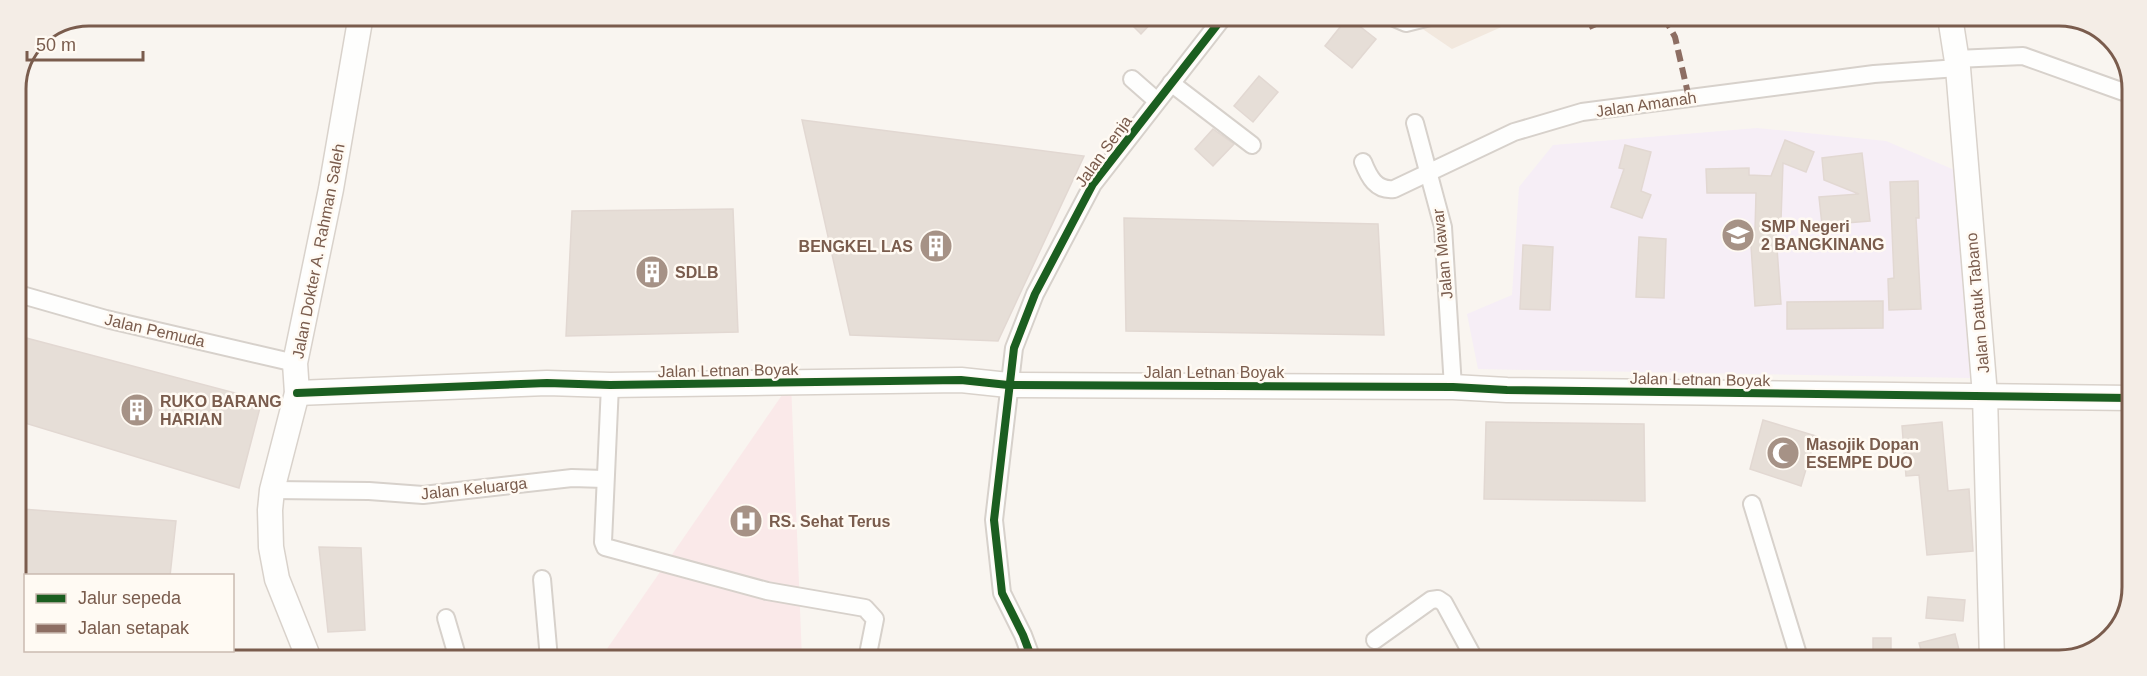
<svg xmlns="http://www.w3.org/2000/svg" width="2147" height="676" font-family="Helvetica,sans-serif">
  <rect width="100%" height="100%" fill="#f9f5f0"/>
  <path fill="#f2e8de" d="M1405 17H1524L1452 49Z"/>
  <path fill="#f6eef6" d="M1757 128 1886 141 1957 171 1970 378 1478 369 1467 314 1512 295 1519 187 1553 145Z"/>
  <path fill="#fae9e9" d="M791 382 802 659H600Z"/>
  <g fill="#e6ded7" stroke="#e2d8d2" stroke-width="1.5">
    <path d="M1123 16H1158L1141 34Z"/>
    <path d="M1348 17 1376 39 1352 68 1325 46Z"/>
    <path d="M1259 76 1278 92 1253 122 1234 106Z"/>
    <path d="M802 120 1084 156 998 341 850 335Z"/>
    <path d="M1213 129 1234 144 1213 166 1195 149Z"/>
    <path d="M1785 140 1814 152 1806 172 1783 163 1781 220H1775L1781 304 1755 306 1750 231 1755 230 1756 193H1707L1706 169 1749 168V175L1771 176Z"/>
    <path d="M1625 145 1651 152 1641 191 1651 195 1642 218 1611 207 1624 169 1619 168Z"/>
    <path d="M1862 153 1870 221 1822 225 1819 197 1859 194 1824 180 1822 158Z"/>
    <path d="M1918 181 1919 218H1916L1921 309 1889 310 1888 279 1894 278 1890 182Z"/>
    <path d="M733 209 738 332 566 336 572 211Z"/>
    <path d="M1124 218 1378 224 1384 335 1126 331Z"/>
    <path d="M1639 237 1666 239 1664 298 1636 297Z"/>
    <path d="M1523 245 1553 247 1550 310 1520 309Z"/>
    <path d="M1883 301V328L1787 329V302Z"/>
    <path d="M15 335 262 400 239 488 15 420Z"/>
    <path d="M1763 420 1816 436 1801 486 1750 469Z"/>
    <path d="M1486 422 1644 424 1645 501 1484 499Z"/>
    <path d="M1942 422 1948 491 1969 489 1973 551 1927 555 1919 475 1906 476 1902 426Z"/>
    <path d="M22 509 176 521 170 576H17Z"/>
    <path d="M319 547 361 548 365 630 328 632Z"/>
    <path d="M1928 597 1965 600 1963 621 1926 618Z"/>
    <path d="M1955 634 1960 654 1924 661 1919 643Z"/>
    <rect x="1873" y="638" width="18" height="22"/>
  </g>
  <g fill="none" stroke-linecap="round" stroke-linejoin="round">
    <g stroke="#d7d1cb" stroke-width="20">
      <g id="street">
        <path d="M1392 17 1406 23 1430 17"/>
        <path d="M1956 59 2023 56 2132 95"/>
        <path d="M1132 79 1157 101"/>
        <path d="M1171 83 1252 145"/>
        <path d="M1415 123 1443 227 1453 387"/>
        <path d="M1363 162C1369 177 1376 191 1394 189L1514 132 1582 112 1874 74 1958 68"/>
        <path d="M15 293 106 319 295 363"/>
        <path d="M610 385 603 542 605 547 767 591 865 608 875 619 867 659"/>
        <path d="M272 490 369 491 423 495 572 478 604 479"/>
        <path d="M1752 504 1800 661"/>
        <path d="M542 579 549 659"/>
        <path d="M446 618 458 659"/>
        <path d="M1375 640 1431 600 1438 599 1444 603 1475 660"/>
        <path d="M1028 660 1029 651 1023 635 1002 593 994 520 1014 348 1035 294 1093 184 1224 16"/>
      </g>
    </g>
    <g stroke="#d9d2cb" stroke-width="27">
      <g id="secondary">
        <path d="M1950 17 1958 68 1985 395 1992 661"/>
        <path d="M297 393 547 383 610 385 961 380 1008 385 1453 387 1507 390 2130 398"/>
        <path d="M309 659 277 579 271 547 270 510 272 490 297 393 295 363 331 189 361 15"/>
      </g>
    </g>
    <use href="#street" stroke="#fefefd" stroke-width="16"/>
    <use href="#secondary" stroke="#fefefd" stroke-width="24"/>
    <g stroke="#8d6e63" stroke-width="6" stroke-dasharray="12 6" stroke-linecap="butt">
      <path d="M1664 17 1675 37 1689 98"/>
      <path d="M1948 17 1950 19"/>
      <path d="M1589 27 1612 17"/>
    </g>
    <g stroke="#fffaf3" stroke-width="11">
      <g id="cycleway">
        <path d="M297 393 547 383 610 385 961 380 1008 385 1453 387 1507 390 2130 398"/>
        <path d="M1028 660 1029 651 1023 635 1002 593 994 520 1014 348 1035 294 1093 184 1224 16"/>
      </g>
    </g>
    <use href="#cycleway" stroke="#1b5e20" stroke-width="8"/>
  </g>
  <defs>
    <g id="school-disc" transform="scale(1.725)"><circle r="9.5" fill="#a69286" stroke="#fffaf3"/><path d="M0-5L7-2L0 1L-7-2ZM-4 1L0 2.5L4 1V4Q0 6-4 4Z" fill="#fff"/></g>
    <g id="building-disc" transform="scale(1.725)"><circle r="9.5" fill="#a69286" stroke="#fffaf3"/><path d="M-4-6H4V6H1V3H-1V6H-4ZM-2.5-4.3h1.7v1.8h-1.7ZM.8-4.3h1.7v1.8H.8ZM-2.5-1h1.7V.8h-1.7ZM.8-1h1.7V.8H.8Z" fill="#fff"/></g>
    <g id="mosque-disc" transform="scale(1.725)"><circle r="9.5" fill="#a69286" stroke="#fffaf3"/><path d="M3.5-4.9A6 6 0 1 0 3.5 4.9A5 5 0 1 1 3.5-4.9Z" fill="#fff"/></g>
    <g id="hospital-disc" transform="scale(1.725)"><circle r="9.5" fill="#a69286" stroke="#fffaf3"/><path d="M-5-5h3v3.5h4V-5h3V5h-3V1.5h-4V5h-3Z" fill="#fff"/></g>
  </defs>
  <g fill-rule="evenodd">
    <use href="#school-disc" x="1738" y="235"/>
    <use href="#building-disc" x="936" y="246"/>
    <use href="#building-disc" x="652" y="272"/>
    <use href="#building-disc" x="137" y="410"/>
    <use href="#mosque-disc" x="1783" y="453"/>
    <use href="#hospital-disc" x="746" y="521"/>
  </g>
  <g text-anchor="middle" stroke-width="5" stroke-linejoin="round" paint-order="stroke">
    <g font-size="16" fill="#7a5c4d" stroke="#fffaf3">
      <text transform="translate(1646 104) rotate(-8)" y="6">Jalan Amanah</text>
      <text transform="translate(1103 151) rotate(-54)" y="6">Jalan Senja</text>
      <text transform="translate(318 251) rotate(-79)" y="6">Jalan Dokter A. Rahman Saleh</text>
      <text transform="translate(1442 254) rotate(-96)" y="6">Jalan Mawar</text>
      <text transform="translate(1977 303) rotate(-95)" y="6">Jalan Datuk Tabano</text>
      <text transform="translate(155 330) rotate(13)" y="6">Jalan Pemuda</text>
      <text transform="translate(728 370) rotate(-1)" y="6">Jalan Letnan Boyak</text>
      <text x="1214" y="378">Jalan Letnan Boyak</text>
      <text transform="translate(1700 379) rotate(1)" y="6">Jalan Letnan Boyak</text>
      <text transform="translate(474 488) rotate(-6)" y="6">Jalan Keluarga</text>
    </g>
    <g font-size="16" font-weight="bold" fill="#7a5c4d" stroke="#fffaf3" text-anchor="start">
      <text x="1761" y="232">SMP Negeri<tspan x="1761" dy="18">2 BANGKINANG</tspan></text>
      <text x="913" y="252" text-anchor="end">BENGKEL LAS</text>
      <text x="675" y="278">SDLB</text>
      <text x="160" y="407">RUKO BARANG<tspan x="160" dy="18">HARIAN</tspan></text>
      <text x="1806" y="450">Masojik Dopan<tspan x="1806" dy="18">ESEMPE DUO</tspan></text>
      <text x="769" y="527">RS. Sehat Terus</text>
    </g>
  </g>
  <path d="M0 0H2147V676H0ZM89 26H2059A63 63 0 0 1 2122 89V587A63 63 0 0 1 2059 650H89A63 63 0 0 1 26 587V89A63 63 0 0 1 89 26Z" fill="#f4ede6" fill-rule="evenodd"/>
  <path fill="none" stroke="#7a5c4d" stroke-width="3" d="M89 26H2059A63 63 0 0 1 2122 89V587A63 63 0 0 1 2059 650H89A63 63 0 0 1 26 587V89A63 63 0 0 1 89 26Z"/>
  <rect x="24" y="574" width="210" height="78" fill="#fffaf3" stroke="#cabbb1" stroke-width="1.5"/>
  <rect x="36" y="594" width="30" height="9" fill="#1b5e20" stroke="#cabbb1" stroke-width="1.5"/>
  <text x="78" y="604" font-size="18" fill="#7a5c4d">Jalur sepeda</text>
  <rect x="36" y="624" width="30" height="9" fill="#8d6e63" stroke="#cabbb1" stroke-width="1.5"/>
  <text x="78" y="634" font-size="18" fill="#7a5c4d">Jalan setapak</text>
  <path d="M27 51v9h116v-9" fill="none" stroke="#7a5c4d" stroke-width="3"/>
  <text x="36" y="51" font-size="18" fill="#7a5c4d" stroke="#fffaf3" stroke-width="4.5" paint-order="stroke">50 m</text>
</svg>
